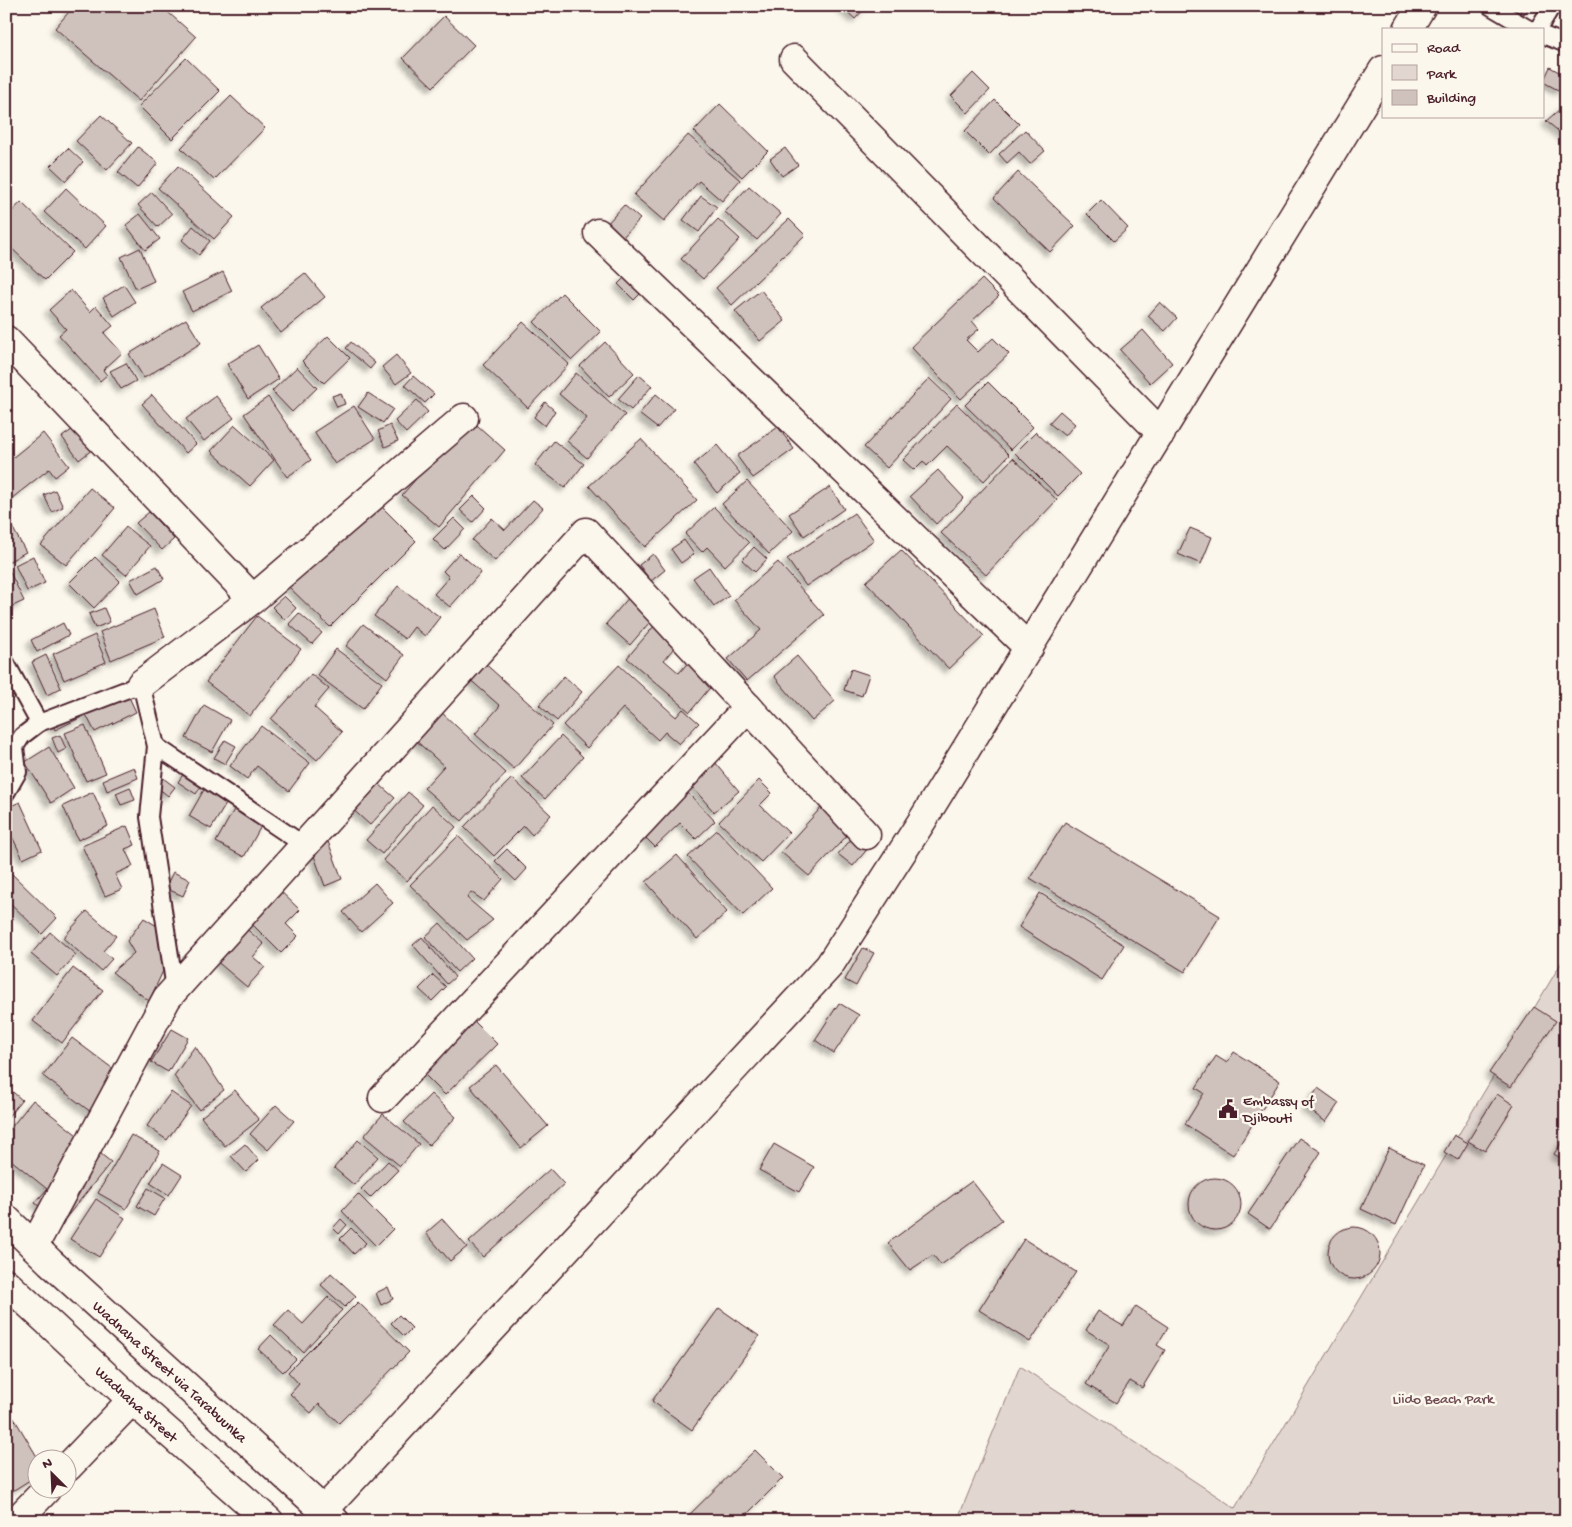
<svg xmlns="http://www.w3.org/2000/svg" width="1572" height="1527" font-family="'Gochi Hand',sans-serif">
  <defs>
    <filter id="shadow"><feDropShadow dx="-4.5" dy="4.5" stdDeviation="2.5" flood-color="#0004"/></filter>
  </defs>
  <rect width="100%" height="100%" fill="#fbf7ec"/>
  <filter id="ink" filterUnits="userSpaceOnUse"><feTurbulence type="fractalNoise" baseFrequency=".02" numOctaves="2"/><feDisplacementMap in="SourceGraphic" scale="10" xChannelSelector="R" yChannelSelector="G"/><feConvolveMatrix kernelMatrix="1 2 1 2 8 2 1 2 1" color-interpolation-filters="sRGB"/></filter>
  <g filter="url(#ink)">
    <path fill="#e2d7d0" stroke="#967b7e" d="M1566 955V1521H957L1020 1366 1235 1508Z"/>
    <g fill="#cfc2bc" stroke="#4a1f2b" filter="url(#shadow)">
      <path d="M74 6H161L196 37 139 101 55 28Z"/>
      <path d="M841 6H867L855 19Z"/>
      <path d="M1516 6H1532L1524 14Z"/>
      <path d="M444 16 474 45 433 87 403 58Z"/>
      <path d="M186 58 220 91 172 139 139 106Z"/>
      <path d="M1550 67 1566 76V81L1560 91 1543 82Z"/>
      <path d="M973 73 990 90 968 113 951 96Z"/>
      <path d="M231 96 265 128 214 180 181 148Z"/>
      <path d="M995 100 1019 124 989 155 965 131Z"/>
      <path d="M720 104 768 151 742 177 694 131Z"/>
      <path d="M1566 104V137L1546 121Z"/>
      <path d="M101 115 132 143 107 170 76 141Z"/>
      <path d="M1025 130 1045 151 1030 164 1019 152 1007 163 999 154Z"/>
      <path d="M688 135 740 180 722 201 699 181 664 221 634 195Z"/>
      <path d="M138 147 158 163 137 188 118 172Z"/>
      <path d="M68 148 83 162 66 181 50 166Z"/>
      <path d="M785 148 798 165 782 176 770 159Z"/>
      <path d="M178 166 234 217 214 239 158 188Z"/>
      <path d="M1018 172 1075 226 1050 252 994 198Z"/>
      <path d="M749 186 781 214 757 240 725 212Z"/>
      <path d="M66 188 106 226 85 249 44 212Z"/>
      <path d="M152 192 172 214 158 227 138 205Z"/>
      <path d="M701 196 717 207 699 232 683 220Z"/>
      <path d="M1101 200 1128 228 1114 241 1087 214Z"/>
      <path d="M21 202 73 252 45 280 6 243V218Z"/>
      <path d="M624 205 640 219 621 239 606 225Z"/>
      <path d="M140 214 160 239 145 250 126 225Z"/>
      <path d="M718 219 740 239 703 279 681 259Z"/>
      <path d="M789 219 805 235 732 305 716 288Z"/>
      <path d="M193 226 210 241 199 255 182 240Z"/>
      <path d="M140 248 154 281 136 289 121 257Z"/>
      <path d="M223 272 232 291 192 311 182 292Z"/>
      <path d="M305 273 325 297 281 333 261 308Z"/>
      <path d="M627 275 643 291 634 300 618 284Z"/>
      <path d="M982 279 999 296 972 321 979 329 966 340 978 352 993 338 1009 354 961 399 911 347Z"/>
      <path d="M124 285 135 302 114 316 103 298Z"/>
      <path d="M71 290 90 312 96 306 113 326 104 333 122 353 103 370 107 375 100 381 59 335 66 329 49 310Z"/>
      <path d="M761 290 785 321 760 341 735 311Z"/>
      <path d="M562 293 601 332 572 360 534 322Z"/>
      <path d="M1160 302 1177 318 1165 331 1148 316Z"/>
      <path d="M186 319 201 343 144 378 129 354Z"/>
      <path d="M523 322 569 364 528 408 483 365Z"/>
      <path d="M1143 330 1172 363 1150 383 1120 350Z"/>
      <path d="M328 336 350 358 324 383 302 361Z"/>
      <path d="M351 342 375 363 370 369 346 348Z"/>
      <path d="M605 342 634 373 609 397 580 366Z"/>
      <path d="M258 345 279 379 248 399 227 364Z"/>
      <path d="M396 355 411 373 396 384 382 367Z"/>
      <path d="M126 363 136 381 121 389 110 371Z"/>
      <path d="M297 367 317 388 292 412 272 391Z"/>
      <path d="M576 373 625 415 587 458 567 441 587 418 559 394Z"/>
      <path d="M639 375 652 386 631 410 618 399Z"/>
      <path d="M413 376 434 394 425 403 405 385Z"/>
      <path d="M929 378 951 399 887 468 864 447Z"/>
      <path d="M988 382 1033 427 1011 450 965 405Z"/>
      <path d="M341 393 345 404 337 407 332 396Z"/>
      <path d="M368 393 393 409 383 423 358 407Z"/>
      <path d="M656 394 674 409 657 428 639 414Z"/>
      <path d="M152 395 196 444 186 453 142 404Z"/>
      <path d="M216 396 234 418 204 441 186 419Z"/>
      <path d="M268 397 311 460 287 477 244 414Z"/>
      <path d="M417 400 428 412 406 433 395 421Z"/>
      <path d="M545 402 555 411 545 426 534 417Z"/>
      <path d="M957 404 1009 455 984 481 947 446 927 466 923 461 914 470 903 460Z"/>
      <path d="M354 406 375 439 335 464 314 432Z"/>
      <path d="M1060 411 1075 424 1065 436 1049 423Z"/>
      <path d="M469 418 505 450 439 527 402 495Z"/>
      <path d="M235 425 274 460 250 486 211 451Z"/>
      <path d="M390 425 398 441 385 447 378 431Z"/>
      <path d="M76 427 93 449 79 460 62 437Z"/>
      <path d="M778 427 794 449 753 478 737 456Z"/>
      <path d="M1036 432 1080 474 1058 496 1015 453Z"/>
      <path d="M43 433 69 466 55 477 49 469 6 503V463Z"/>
      <path d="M641 439 697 500 645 547 589 486Z"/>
      <path d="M554 441 584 464 565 488 535 465Z"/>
      <path d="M717 445 740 473 717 493 694 464Z"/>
      <path d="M1013 458 1057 500 986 575 941 533Z"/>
      <path d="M938 470 964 498 936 524 910 496Z"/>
      <path d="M747 481 793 531 769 554 722 504Z"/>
      <path d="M830 487 844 509 804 536 789 514Z"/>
      <path d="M90 488 115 508 66 565 41 545Z"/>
      <path d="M55 490 63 507 52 512 44 495Z"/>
      <path d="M474 496 486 508 473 522 460 510Z"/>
      <path d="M374 499 416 541 330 627 288 586Z"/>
      <path d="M533 500 543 508 495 561 472 540 492 518 505 530Z"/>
      <path d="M714 507 749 543 725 566 707 547 702 552 685 534Z"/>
      <path d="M149 512 174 539 162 550 136 523Z"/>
      <path d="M854 513 874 540 806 586 787 559Z"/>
      <path d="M6 516 26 552 6 563Z"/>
      <path d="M454 518 465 529 445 550 433 539Z"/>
      <path d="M126 527 150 546 126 575 102 555Z"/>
      <path d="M1190 528 1212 537 1201 564 1178 554Z"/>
      <path d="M684 540 694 554 681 563 671 549Z"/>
      <path d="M754 547 767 559 755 572 742 560Z"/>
      <path d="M901 550 984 636 949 669 866 582Z"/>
      <path d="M459 553 481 572 450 607 434 594 449 577 443 571Z"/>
      <path d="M653 554 665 570 651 581 639 565Z"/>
      <path d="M33 556 45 583 27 591 15 565Z"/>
      <path d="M95 557 120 581 94 608 69 583Z"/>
      <path d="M778 562 824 615 747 681 728 659 761 630 734 600Z"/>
      <path d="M157 566 164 579 138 594 130 580Z"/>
      <path d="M709 567 729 596 714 606 693 578Z"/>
      <path d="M9 570 24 601 6 609V571Z"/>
      <path d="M398 586 440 617 425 636 414 627 405 639 374 616Z"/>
      <path d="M637 588 661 609 630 645 606 624Z"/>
      <path d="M284 596 296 608 285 620 272 607Z"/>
      <path d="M104 608 110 622 95 628 89 614Z"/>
      <path d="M154 609 165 637 111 660 100 632Z"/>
      <path d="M299 613 322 633 312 644 289 624Z"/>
      <path d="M257 616 301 649 250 716 206 682Z"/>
      <path d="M661 618 683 637 664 660 679 673 692 658 717 679 690 712 627 658Z"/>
      <path d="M63 623 69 635 37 652 31 640Z"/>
      <path d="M363 624 404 655 387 678 346 646Z"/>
      <path d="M95 635 106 662 64 680 53 654Z"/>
      <path d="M336 649 382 683 363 709 317 675Z"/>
      <path d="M46 655 61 688 47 695 32 662Z"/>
      <path d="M797 656 835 701 812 721 774 676Z"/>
      <path d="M481 660 553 725 514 769 475 734 500 706 466 676Z"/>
      <path d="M619 665 676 717 683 709 699 723 679 744 665 732 658 740 623 708 587 748 563 725Z"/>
      <path d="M851 669 869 675 862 696 844 690Z"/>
      <path d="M311 674 329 689 314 707 342 732 317 760 271 719Z"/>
      <path d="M564 676 582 692 557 721 539 705Z"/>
      <path d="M122 682 136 712 95 732 80 703Z"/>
      <path d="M76 701 84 716 55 730 48 715Z"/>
      <path d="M204 705 230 720 212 752 186 738Z"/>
      <path d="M439 710 506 773 462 821 424 788 444 766 413 738Z"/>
      <path d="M85 725 106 773 86 781 65 733Z"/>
      <path d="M261 726 310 763 289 791 257 766 247 779 230 766Z"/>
      <path d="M60 735 66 749 58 753 52 738Z"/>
      <path d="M561 736 583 757 545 799 522 778Z"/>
      <path d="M225 740 236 746 225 764 214 758Z"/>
      <path d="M49 747 74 788 51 803 25 762Z"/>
      <path d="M715 762 739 791 714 812 689 783Z"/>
      <path d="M134 767 138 778 107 791 103 780Z"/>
      <path d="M188 767 206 779 196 794 178 782Z"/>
      <path d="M163 778 175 787 168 796 157 787Z"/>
      <path d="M372 778 395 798 370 825 348 805Z"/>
      <path d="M512 778 551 815 532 835 524 826 494 856 464 827Z"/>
      <path d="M759 780 772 793 760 805 789 833 761 862 719 822Z"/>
      <path d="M209 781 232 794 211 829 189 816Z"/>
      <path d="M130 787 135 800 121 805 116 793Z"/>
      <path d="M93 792 108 826 78 840 63 806Z"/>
      <path d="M408 792 423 805 382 854 366 840Z"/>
      <path d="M687 792 715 821 696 839 680 823 655 847 643 835Z"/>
      <path d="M827 801 855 827 809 876 781 852Z"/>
      <path d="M20 802 42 850 23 859 6 824V808Z"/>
      <path d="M237 804 265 819 244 857 216 842Z"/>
      <path d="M432 805 456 827 407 881 383 860Z"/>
      <path d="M1065 822 1220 916 1185 972 1030 878Z"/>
      <path d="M127 826 135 845 125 849 133 866 115 874 122 889 105 896 82 846Z"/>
      <path d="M717 830 772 888 743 915 688 857Z"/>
      <path d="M856 834 870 846 853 866 838 854Z"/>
      <path d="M326 836 342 879 325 886 309 842Z"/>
      <path d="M458 836 503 879 484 901 471 892 467 898 493 920 467 940 410 885Z"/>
      <path d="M507 849 527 869 516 881 495 861Z"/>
      <path d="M677 855 727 912 697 939 646 882Z"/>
      <path d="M173 872 190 880 183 896 165 888Z"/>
      <path d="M11 873 57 918 42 934 6 899V878Z"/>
      <path d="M270 881 300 910 286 924 298 936 281 953 240 912Z"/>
      <path d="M375 883 393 903 361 932 343 912Z"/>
      <path d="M1040 893 1124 945 1102 980 1019 927Z"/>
      <path d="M87 911 116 936 103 951 112 959 101 971 63 938Z"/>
      <path d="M144 918 178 939 149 1001 112 972 134 953 127 941Z"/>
      <path d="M236 920 264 944 253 957 265 967 247 987 207 953Z"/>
      <path d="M440 923 472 958 457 972 425 937Z"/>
      <path d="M50 932 76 955 57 976 31 954Z"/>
      <path d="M422 937 455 977 447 984 413 945Z"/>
      <path d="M863 948 874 953 856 986 845 980Z"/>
      <path d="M73 968 103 990 62 1043 33 1021Z"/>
      <path d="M433 975 446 987 432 1001 419 989Z"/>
      <path d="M839 1003 859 1015 834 1053 815 1040Z"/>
      <path d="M1534 1007 1556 1021 1511 1087 1489 1073Z"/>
      <path d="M472 1019 497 1044 445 1095 420 1070Z"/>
      <path d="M172 1029 188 1038 168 1072 151 1062Z"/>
      <path d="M72 1038 132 1083 103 1121 43 1076Z"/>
      <path d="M195 1046 224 1090 199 1110 174 1076Z"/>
      <path d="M1234 1052 1280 1081 1233 1155 1185 1124 1204 1093 1196 1088 1216 1056 1227 1063Z"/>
      <path d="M496 1065 548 1126 521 1148 470 1086Z"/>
      <path d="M6 1086 22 1100 6 1119Z"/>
      <path d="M1318 1088 1339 1103 1326 1122 1305 1107Z"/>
      <path d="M235 1090 259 1120 225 1146 201 1117Z"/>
      <path d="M171 1092 191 1106 167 1140 147 1126Z"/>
      <path d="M431 1094 456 1117 429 1145 404 1122Z"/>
      <path d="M1497 1094 1514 1105 1485 1151 1468 1141Z"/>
      <path d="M33 1100 111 1162 61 1224 35 1203 47 1189 6 1156V1134Z"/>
      <path d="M276 1105 294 1121 268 1150 250 1134Z"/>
      <path d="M383 1114 419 1144 400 1166 364 1136Z"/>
      <path d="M131 1135 160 1151 126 1209 98 1193Z"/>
      <path d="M1454 1135 1468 1143 1458 1160 1444 1152Z"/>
      <path d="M1566 1136V1161L1554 1154Z"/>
      <path d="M1299 1138 1321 1152 1270 1229 1248 1214Z"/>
      <path d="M358 1140 378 1157 354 1185 334 1168Z"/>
      <path d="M245 1144 259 1160 246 1172 231 1156Z"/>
      <path d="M774 1144 814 1167 799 1192 759 1170Z"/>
      <path d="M1389 1148 1424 1165 1396 1225 1361 1209Z"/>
      <path d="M388 1161 398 1170 370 1198 361 1189Z"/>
      <path d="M163 1163 182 1175 169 1195 150 1183Z"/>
      <path d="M550 1169 564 1184 483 1257 469 1242Z"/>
      <circle cx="1215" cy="1204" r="26"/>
      <path d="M972 1181 1002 1220 941 1265 933 1255 910 1270 888 1243Z"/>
      <path d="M148 1188 165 1198 154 1216 137 1206Z"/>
      <path d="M358 1194 393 1229 376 1246 342 1211Z"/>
      <path d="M96 1199 125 1218 99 1257 70 1239Z"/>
      <path d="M341 1219 347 1225 339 1234 333 1228Z"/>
      <path d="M442 1219 467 1247 450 1261 426 1233Z"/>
      <circle cx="1354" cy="1253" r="26"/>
      <path d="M351 1228 366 1243 354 1254 340 1239Z"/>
      <path d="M1024 1239 1076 1272 1030 1342 979 1310Z"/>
      <path d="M331 1273 356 1296 345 1307 321 1285Z"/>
      <path d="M388 1287 393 1299 381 1305 376 1293Z"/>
      <path d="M328 1297 342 1310 303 1352 274 1325 288 1310 303 1324Z"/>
      <path d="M358 1302 409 1352 339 1423 319 1404 311 1413 290 1394 299 1384 288 1372Z"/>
      <path d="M1136 1306 1168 1327 1157 1345 1165 1350 1142 1388 1130 1381 1116 1403 1086 1384 1110 1345 1086 1330 1098 1311 1123 1326Z"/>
      <path d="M719 1308 759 1336 692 1430 652 1401Z"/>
      <path d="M399 1315 412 1328 404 1336 391 1323Z"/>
      <path d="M271 1335 296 1359 283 1372 258 1349Z"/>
      <path d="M14 1418 39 1460H38V1475L6 1495V1423Z"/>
      <path d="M755 1450 783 1478 740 1521H687L685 1519Z"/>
    </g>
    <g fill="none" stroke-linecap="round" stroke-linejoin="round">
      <g stroke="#4a1f2b" stroke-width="20">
        <g id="service">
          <path d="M1490 6 1529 29"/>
          <path d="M1538 29 1552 6"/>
          <path d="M1543 35 1566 44"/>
          <path d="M6 663 39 723 141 684 156 746"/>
          <path d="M6 793 18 772 15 747 22 736 39 723"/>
          <path d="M175 989 149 817 156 746 304 845"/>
        </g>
      </g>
      <g stroke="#4a1f2b" stroke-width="31">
        <g id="minor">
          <path d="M1408 29 1422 6"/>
          <path d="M794 59 1161 433"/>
          <path d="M598 233 1029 648"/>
          <path d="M6 340 253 599"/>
          <path d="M141 684 253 599 464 418"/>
          <path d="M383 1098 748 707"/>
          <path d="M34 1246 167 998 586 532 866 835"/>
          <path d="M68 1467 132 1400"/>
          <path d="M324 1510 829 966 922 821 1383 70"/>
          <path d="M16 1521 46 1490"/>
        </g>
      </g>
      <g stroke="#4a1f2b" stroke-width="31">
        <g id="secondary">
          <path id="s1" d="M6 1219 50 1262 335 1521"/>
          <path id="s2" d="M6 1283 132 1400 269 1521"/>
        </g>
      </g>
      <use href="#service" stroke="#fbf7ec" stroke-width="16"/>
      <use href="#minor" stroke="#fbf7ec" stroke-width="28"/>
      <use href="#secondary" stroke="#fbf7ec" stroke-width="28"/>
    </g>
  </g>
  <defs>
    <g id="civic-bare" transform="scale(1.5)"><path d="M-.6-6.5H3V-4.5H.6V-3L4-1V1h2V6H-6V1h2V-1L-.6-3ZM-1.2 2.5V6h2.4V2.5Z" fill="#4a1f2b" stroke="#fbf7ec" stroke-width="2.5" paint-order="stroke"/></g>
  </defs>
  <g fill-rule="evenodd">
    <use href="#civic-bare" x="1228" y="1109"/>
  </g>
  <g text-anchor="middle" stroke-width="5" stroke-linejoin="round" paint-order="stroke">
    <g font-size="15" fill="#4a1f2b" stroke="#fbf7ec" text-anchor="start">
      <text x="1243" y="1105">Embassy of<tspan x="1243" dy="17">Djibouti</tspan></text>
    </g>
    <g font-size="15" fill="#4a1f2b" stroke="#fbf7ec">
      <text dy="5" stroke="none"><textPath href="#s1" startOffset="224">Wadnaha Street via Tarabuunka</textPath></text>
      <text dy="5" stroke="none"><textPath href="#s2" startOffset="178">Wadnaha Street</textPath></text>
    </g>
    <g font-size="15" fill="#704d54" stroke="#fbf7ec">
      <text x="1443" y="1403">Liido Beach Park</text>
    </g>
  </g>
  <rect width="1572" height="1527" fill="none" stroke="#fbf7ec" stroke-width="25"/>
  <rect x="12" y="12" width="1547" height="1502" fill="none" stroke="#4a1f2b" stroke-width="2" filter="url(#ink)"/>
  <rect x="1382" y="28" width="162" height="90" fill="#fbf7ec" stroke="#b4a19f"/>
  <rect x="1392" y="44" width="25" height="8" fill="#fbf7ec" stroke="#b4a19f"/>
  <text x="1427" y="52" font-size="15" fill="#4a1f2b">Road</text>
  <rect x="1392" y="65" width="25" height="15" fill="#e2d7d0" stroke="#b4a19f"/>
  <text x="1427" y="78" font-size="15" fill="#4a1f2b">Park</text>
  <rect x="1392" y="90" width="25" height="15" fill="#cfc2bc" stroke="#b4a19f"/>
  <text x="1427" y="102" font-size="15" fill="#4a1f2b">Building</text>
  <g transform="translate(52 1474) rotate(336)"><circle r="24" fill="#fbf7ec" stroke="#b4a19f"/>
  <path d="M0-4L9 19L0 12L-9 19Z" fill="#4a1f2b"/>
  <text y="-8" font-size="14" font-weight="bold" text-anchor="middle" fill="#4a1f2b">N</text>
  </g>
</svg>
